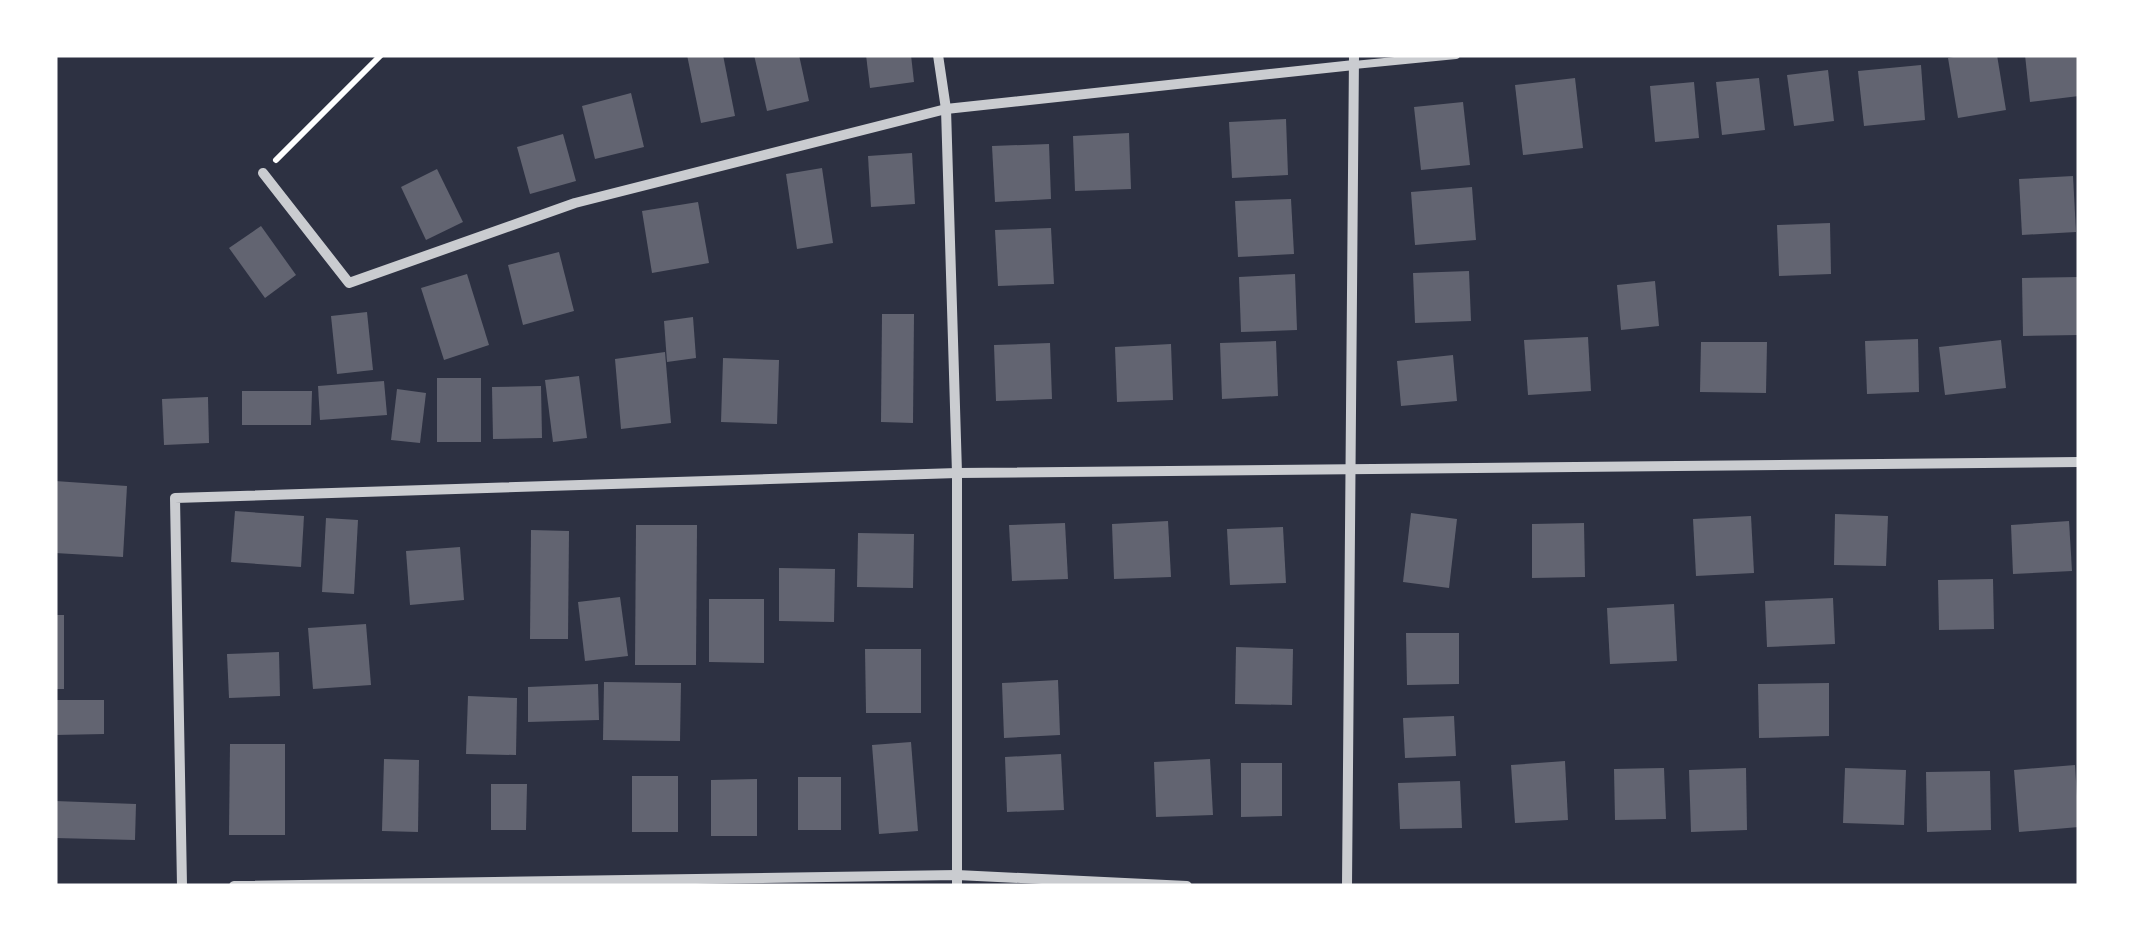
<svg xmlns="http://www.w3.org/2000/svg" width="2134" height="941" font-family="Ubuntu,sans-serif">
  <rect width="100%" height="100%" fill="#2d3142"/>
  <g fill="#626471">
    <path d="M687 55H723L735 116 701 123Z"/>
    <path d="M754 55H799L809 101 767 111Z"/>
    <path d="M866 55H911L914 82 870 88Z"/>
    <path d="M1964 55H1997L2006 110 1958 118 1948 58Z"/>
    <path d="M2025 55H2077L2079 96 2030 102Z"/>
    <path d="M1921 65 1925 120 1864 126 1858 71Z"/>
    <path d="M1828 70 1834 121 1794 126 1787 75Z"/>
    <path d="M1575 78 1583 148 1523 155 1515 85Z"/>
    <path d="M1759 78 1765 130 1722 135 1716 82Z"/>
    <path d="M1694 82 1699 138 1655 142 1650 86Z"/>
    <path d="M631 93 644 147 595 159 582 106Z"/>
    <path d="M1463 102 1470 165 1421 170 1414 107Z"/>
    <path d="M1286 119 1288 175 1232 178 1229 122Z"/>
    <path d="M1129 133 1131 189 1075 191 1073 136Z"/>
    <path d="M563 134 576 181 530 194 517 147Z"/>
    <path d="M1049 144 1051 199 995 202 992 146Z"/>
    <path d="M912 153 915 204 871 207 868 156Z"/>
    <path d="M822 168 833 243 797 249 786 174Z"/>
    <path d="M437 169 463 222 426 240 401 187Z"/>
    <path d="M2073 176 2076 232 2022 235 2019 179Z"/>
    <path d="M1472 187 1476 240 1415 245 1411 192Z"/>
    <path d="M1291 199 1294 254 1238 257 1235 201Z"/>
    <path d="M698 202 709 263 652 273 642 211Z"/>
    <path d="M1830 223 1831 274 1779 276 1777 225Z"/>
    <path d="M261 226 296 275 265 298 229 248Z"/>
    <path d="M1051 228 1054 284 998 286 995 230Z"/>
    <path d="M559 252 574 311 523 325 508 265Z"/>
    <path d="M1469 271 1471 321 1415 323 1413 273Z"/>
    <path d="M467 274 489 345 444 360 421 288Z"/>
    <path d="M1295 274 1297 330 1241 332 1239 277Z"/>
    <path d="M2079 277V335L2023 336 2022 278Z"/>
    <path d="M1655 281 1659 326 1621 330 1617 285Z"/>
    <path d="M367 312 373 370 337 374 331 316Z"/>
    <path d="M882 314H914L913 423 881 422Z"/>
    <path d="M693 317 696 358 667 362 664 321Z"/>
    <path d="M1588 337 1591 391 1528 395 1524 340Z"/>
    <path d="M1918 339 1919 392 1867 394 1865 341Z"/>
    <path d="M2001 340 2006 388 1945 395 1939 347Z"/>
    <path d="M1276 341 1278 396 1222 399 1220 343Z"/>
    <path d="M1701 342H1767L1766 393 1700 392Z"/>
    <path d="M1050 343 1052 399 996 401 994 345Z"/>
    <path d="M1171 344 1173 400 1117 402 1115 347Z"/>
    <path d="M665 352 671 423 621 429 615 359Z"/>
    <path d="M1453 355 1457 401 1401 406 1397 361Z"/>
    <path d="M723 358 779 360 777 424 721 422Z"/>
    <path d="M579 376 587 438 553 442 545 380Z"/>
    <rect x="437" y="378" width="44" height="64"/>
    <path d="M384 381 387 415 320 420 318 386Z"/>
    <path d="M541 386 542 438 493 439 492 387Z"/>
    <path d="M397 389 426 393 420 443 391 440Z"/>
    <path d="M242 391H312L311 425H242Z"/>
    <path d="M208 397 209 443 164 445 162 399Z"/>
    <path d="M55 481 127 486 123 557 55 553Z"/>
    <path d="M235 511 304 516 301 567 231 562Z"/>
    <path d="M1411 513 1457 519 1449 588 1403 582Z"/>
    <path d="M1835 514 1888 516 1886 566 1834 565Z"/>
    <path d="M1751 516 1754 573 1696 576 1693 519Z"/>
    <path d="M326 518 358 520 354 594 322 592Z"/>
    <path d="M1168 521 1171 577 1114 579 1112 524Z"/>
    <path d="M2069 521 2072 571 2013 574 2011 525Z"/>
    <path d="M1065 523 1068 579 1012 581 1009 525Z"/>
    <path d="M1584 523 1585 577 1532 578V524Z"/>
    <path d="M636 525H697L696 665H635Z"/>
    <path d="M1283 527 1286 583 1230 585 1227 529Z"/>
    <path d="M531 530 569 531 568 639H530Z"/>
    <path d="M858 533 914 534 913 588 857 587Z"/>
    <path d="M460 547 464 600 410 605 406 551Z"/>
    <path d="M779 568 835 569 834 622 779 621Z"/>
    <path d="M1993 579 1994 629 1939 630 1938 580Z"/>
    <path d="M620 597 628 656 585 661 578 602Z"/>
    <path d="M1833 598 1835 644 1767 647 1765 601Z"/>
    <path d="M709 599H764V663L709 662Z"/>
    <path d="M1674 604 1677 661 1610 664 1607 608Z"/>
    <rect x="55" y="615" width="9" height="74"/>
    <path d="M366 624 371 685 313 689 308 628Z"/>
    <path d="M1406 633H1459V684L1407 685Z"/>
    <path d="M1236 647 1293 649 1292 705 1235 704Z"/>
    <path d="M865 649H921V713H866Z"/>
    <path d="M279 652 280 696 229 698 227 654Z"/>
    <path d="M1058 680 1060 735 1004 738 1002 683Z"/>
    <path d="M604 682 681 683 680 741 603 740Z"/>
    <path d="M1829 683V736L1759 738 1758 684Z"/>
    <path d="M598 684 599 720 528 722V687Z"/>
    <path d="M468 696 517 698 516 755 466 754Z"/>
    <path d="M55 700H104V734L55 735Z"/>
    <path d="M1454 716 1456 756 1405 758 1403 718Z"/>
    <path d="M911 742 918 831 879 834 872 745Z"/>
    <path d="M230 744H285V835H229Z"/>
    <path d="M1061 754 1064 810 1007 812 1005 757Z"/>
    <path d="M384 759 419 760 418 832 382 831Z"/>
    <path d="M1210 759 1213 815 1156 817 1154 762Z"/>
    <path d="M1565 761 1568 820 1515 823 1511 765Z"/>
    <path d="M1241 763H1282V816L1241 817Z"/>
    <path d="M2075 765 2079 827 2019 832 2014 770Z"/>
    <path d="M1664 768 1666 819 1615 820 1614 769Z"/>
    <path d="M1746 768 1747 830 1691 832 1689 770Z"/>
    <path d="M1845 768 1906 770 1904 825 1843 823Z"/>
    <path d="M1990 771 1991 830 1927 832 1926 772Z"/>
    <rect x="632" y="776" width="46" height="56"/>
    <rect x="798" y="777" width="43" height="53"/>
    <path d="M757 779V836H711V780Z"/>
    <path d="M1460 781 1462 828 1400 829 1398 783Z"/>
    <path d="M491 784H527L526 830H491Z"/>
    <path d="M55 801 136 804 135 840 55 838Z"/>
  </g>
  <g fill="none" stroke-linecap="round" stroke-linejoin="round">
    <path stroke="#fff" stroke-width="6" d="M276 160 381 55"/>
    <path stroke="#caccd0" stroke-width="8" d="M1354 65 1456 55"/>
    <g stroke="#caccd0" stroke-width="10">
      <path d="M938 55 946 109 957 473V886"/>
      <path d="M263 173 349 283 575 203 946 109 1354 65"/>
      <path d="M182 886 175 498 957 473 2079 462"/>
      <path d="M234 886 957 875 1187 886"/>
      <path d="M1347 886 1354 55"/>
    </g>
  </g>
  <rect width="2134" height="941" fill="none" stroke="#ffffff" stroke-width="115"/>
</svg>
